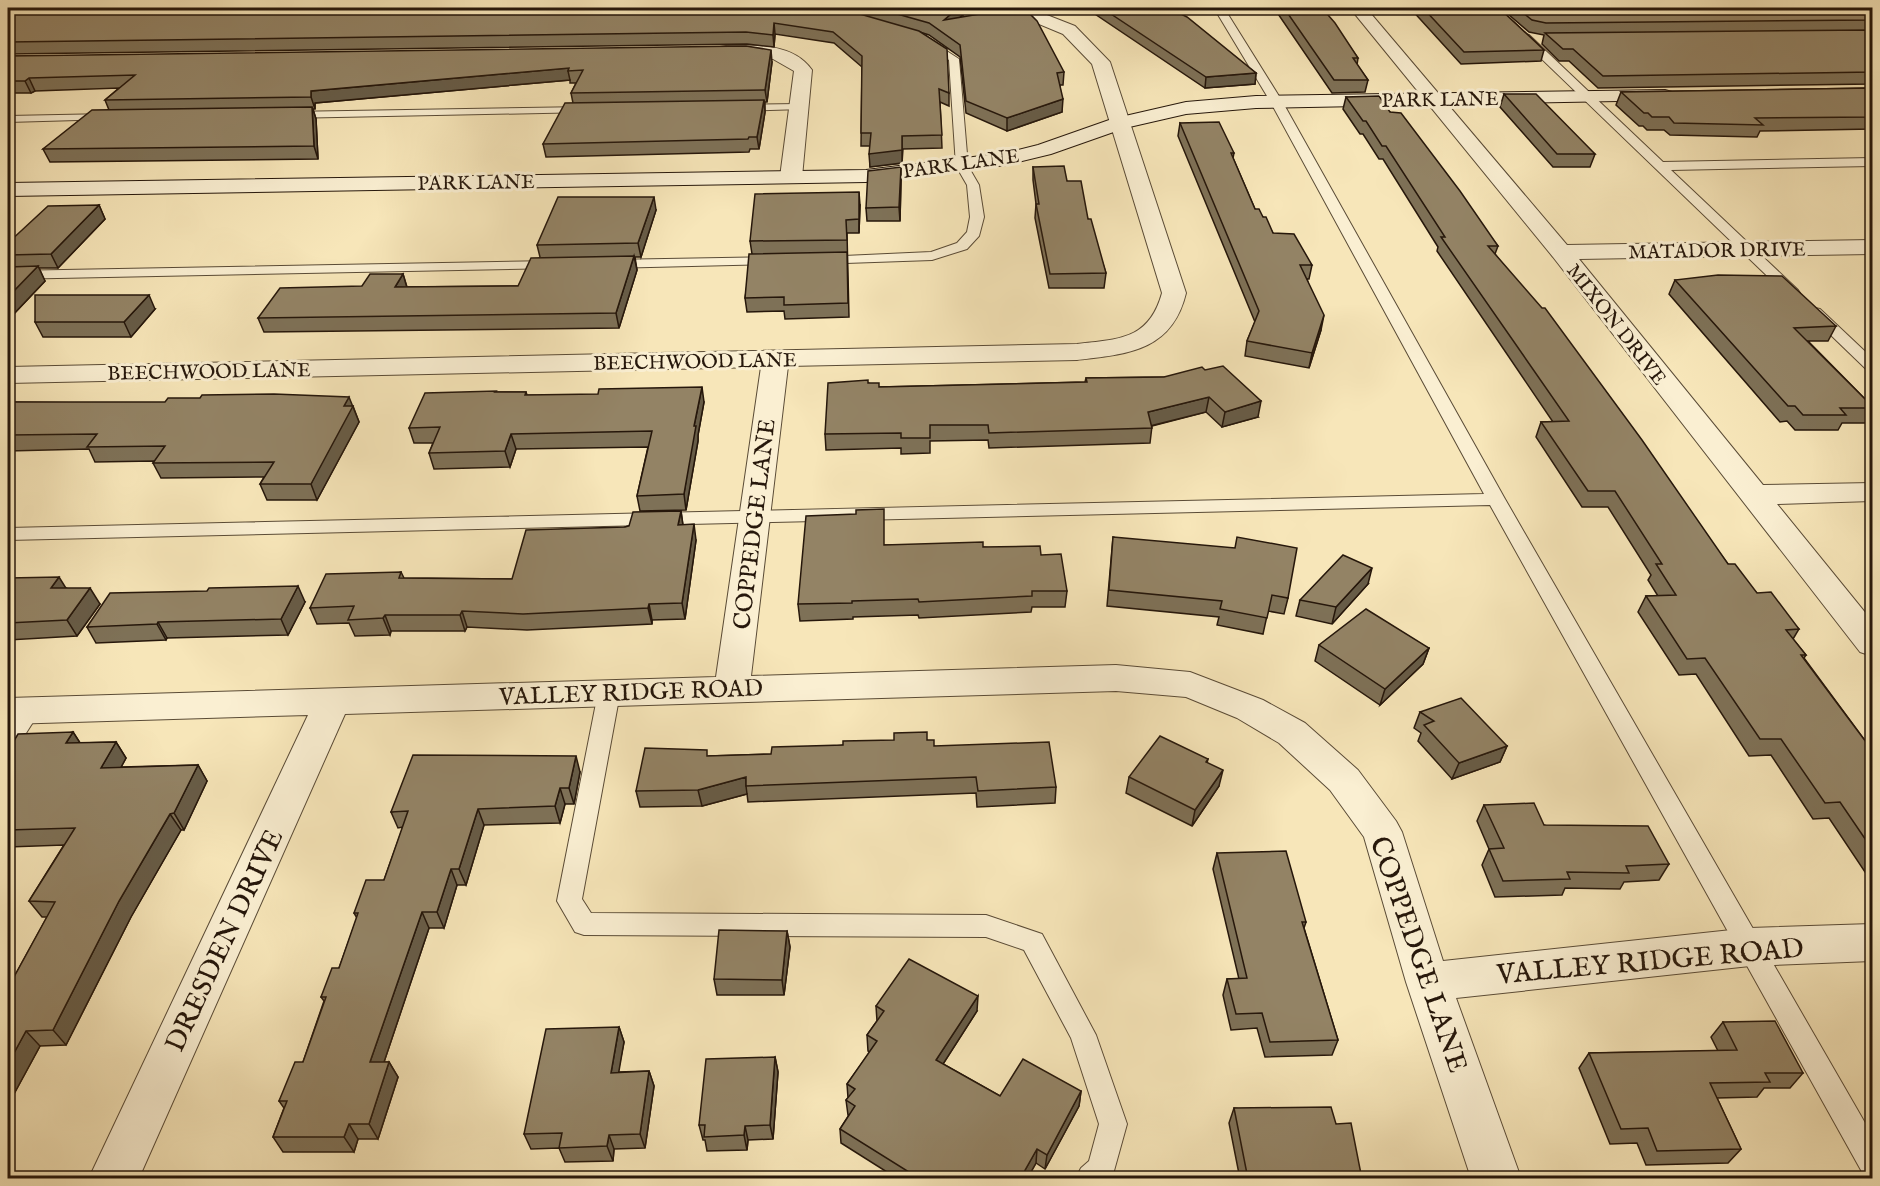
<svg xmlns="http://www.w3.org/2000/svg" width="1880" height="1186" font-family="'IM FELL English',serif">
  <rect width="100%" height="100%" fill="#f7e6b9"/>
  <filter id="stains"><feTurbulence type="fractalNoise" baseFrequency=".00333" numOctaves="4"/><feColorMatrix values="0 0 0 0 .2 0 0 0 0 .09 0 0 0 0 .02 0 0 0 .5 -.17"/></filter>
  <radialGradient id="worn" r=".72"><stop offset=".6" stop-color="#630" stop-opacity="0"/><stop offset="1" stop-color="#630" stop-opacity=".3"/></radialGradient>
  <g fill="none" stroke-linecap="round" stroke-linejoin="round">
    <g stroke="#5a4b36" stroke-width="2">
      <g id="lane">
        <path d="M1214 8H1224L1282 101 1505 499 1872 1135V1176L1862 1172 1490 505 8 540V528L1484 494 1270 101Z"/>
        <path d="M1525 34 1529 35 1663 162 1872 158V166L1671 170 1798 290 1800 293 1798 296H1788L1521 39 1520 37Z"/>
        <path d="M925 37 959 59 968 166 979 185 984 217 979 236 967 249 932 260 817 264 815 261 822 257 931 252 957 243 967 232 970 217 967 185 956 166 949 60 921 42V38Z"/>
        <path d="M799 104 803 105V109L738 111 732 108 738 105Z"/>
        <path d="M586 107 592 110 590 112 288 118 282 115 288 112Z"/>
        <path d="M109 114 115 117 113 119 8 122V116Z"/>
        <path d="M774 257 781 261 779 264 609 268 602 264 609 260Z"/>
        <path d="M552 261 557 262 559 265 557 268 8 279V271Z"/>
        <path d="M1815 308 1820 309 1872 358V371L1866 369 1810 315 1808 312 1810 309Z"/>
        <path d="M609 685 616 688 620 693 582 899 591 913 986 915 1042 934 1096 1035 1127 1124 1112 1178H1076L1081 1168 1089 1161 1099 1124 1071 1038 1024 950 986 937 584 935 575 932 557 901 598 693 602 688Z"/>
        <path d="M29 703 37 705 40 711 16 749 8 751C8 733 8 709 29 703Z"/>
      </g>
    </g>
    <g stroke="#5a4b36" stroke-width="2">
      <g id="street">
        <path d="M1008 8H1029L1075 26 1110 62 1186 293C1172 351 1128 354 1077 360L788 366 751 676 1116 665 1190 672 1263 700 1305 723 1358 770 1396 821 1402 832 1443 961 1750 928 1872 924V961L1750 966 1456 998 1521 1178H1471L1406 982 1364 837 1330 790 1279 743 1237 718 1186 697 1116 691 345 714 139 1178H89L308 715 8 724V698L716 677 761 367 8 383V367L1077 344C1119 339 1149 340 1162 293L1092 64 1063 34 1010 12Z"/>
        <path d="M1350 8H1366L1567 245 1872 240V254L1579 259 1763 485 1872 483V501L1777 504 1872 621V656L1860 652 1553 257Z"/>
        <path d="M726 46C755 45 793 43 812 70L802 177 799 182 791 183 783 182 780 177 794 71 773 59 720 55 717 51 720 47Z"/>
      </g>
    </g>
    <g stroke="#26170b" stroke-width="2">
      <path id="secondary" d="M1665 90 1672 92 1675 96 1672 100 1256 108 1186 114 1125 128 1051 154 1006 165 866 182 8 196V183L866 170 1006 153 1038 145 1112 119 1186 102 1256 96Z"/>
    </g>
    <use href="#lane" fill="#faefd2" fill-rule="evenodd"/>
    <use href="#street" fill="#faefd2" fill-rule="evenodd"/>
    <use href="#secondary" fill="#faefd2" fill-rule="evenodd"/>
  </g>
  <g fill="#7e7157" stroke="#26170b" stroke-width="1.5">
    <path d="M26 8H971L961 17 1064 72 1063 85H1060L1062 112 1007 131 966 113 960 57 929 35 920 32 949 93V106L940 102 942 148 903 149 902 163 870 167V146H861L862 67 834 43 775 34 774 47 747 44 8 54V12Z"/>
    <path d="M1086 8H1169L1256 73 1255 84 1205 88Z"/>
    <path d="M1274 8H1322L1358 58 1357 65 1368 80 1365 92 1332 93Z"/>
    <path d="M1410 8H1499L1544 50 1541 61 1461 64Z"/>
    <path d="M1501 8H1872V84L1598 88 1569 61H1559L1542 44 1544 35 1529 32Z"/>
    <path d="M8 56 772 62 767 102H765V112L759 149H750L749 152 546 157 543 144 573 103 571 93 576 83H570V80L315 103V109H313L316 119 318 159 50 162 43 149 109 110 105 100 119 88 35 91 31 93H8Z"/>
    <path d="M1872 88V129L1760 131 1757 137 1670 135 1664 130H1647L1643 126H1639L1616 105 1621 92Z"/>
    <path d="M1504 94 1595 154 1590 167H1553L1500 107Z"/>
    <path d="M1346 97 1390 112 1498 246 1495 254 1728 564 1757 593 1799 629 1793 639 1806 655 1804 658 1872 750V874L1867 875 1829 818 1813 819 1771 755 1749 756 1696 674 1679 675 1638 612 1646 596H1658L1648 580 1651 575 1608 507H1582L1536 437 1541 422H1553L1437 251 1438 247 1383 159H1379L1363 134H1360L1343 109Z"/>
    <path d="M1180 123 1234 153 1233 158 1255 209 1263 217 1273 233 1312 265 1309 279H1307L1321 330 1309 368 1245 356 1247 341 1255 322 1178 136Z"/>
    <path d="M1033 167 1067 181 1088 219 1106 273 1104 288H1049L1035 218 1036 204 1033 180Z"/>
    <path d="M901 180 900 221H867L866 208Z"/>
    <path d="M99 205 105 219 58 268H39L45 281 8 320V243Z"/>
    <path d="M860 205 859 233H847L849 317 785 319 784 311 747 312 745 298 752 254 750 241Z"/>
    <path d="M656 210 641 257H635L637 270 619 328 264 332 258 318 403 274 407 287 518 286 540 257 537 245Z"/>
    <path d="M1675 280 1836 326 1828 341H1808L1872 406V410L1865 423H1842L1838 430H1795L1787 421 1780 422 1669 294Z"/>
    <path d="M155 309 131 337H43L35 322Z"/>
    <path d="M1164 377 1258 417 1222 427 1206 412 1152 426 1150 443 989 448 988 440 930 441V453L901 454V448L826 450 825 434 868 383 879 387 1085 382 1086 378Z"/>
    <path d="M496 392H526L527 395 704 402 698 435V441L686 510 640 511 637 496 648 447 516 449 510 467 434 469 429 453 433 443H414L409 428Z"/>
    <path d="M8 402 353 406 359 422 317 500H267L260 484 264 477 161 478 153 463 154 461 95 462 89 449 8 451Z"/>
    <path d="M681 511 683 525 696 540 685 619 652 620V624L527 630 467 627 465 631H391L390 635 355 636 349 623 317 624 310 608 401 572 404 578 512 579 625 527Z"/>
    <path d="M1113 537 1288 598 1284 614 1268 611 1263 634 1217 625 1219 617 1107 606Z"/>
    <path d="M885 545 983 547 1041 555 1067 591 1065 607H1032L1031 612 919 618 918 615 853 617V619L800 621 798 604Z"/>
    <path d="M8 578 66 588 100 604 77 636 8 640Z"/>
    <path d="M1368 584 1332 624 1296 616 1300 600Z"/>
    <path d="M305 602 288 635 167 638 166 640 96 643 87 627Z"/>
    <path d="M1319 645 1429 648 1423 664 1380 705 1315 661Z"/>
    <path d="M1420 712 1507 746 1500 762 1452 779 1418 741 1421 733 1414 728Z"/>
    <path d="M73 732 80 743 116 742 126 758 121 767 198 765 207 781 184 830H181L131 917 66 1045 40 1046 8 1105V988L47 917H42L29 901 64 845 8 847V751Z"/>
    <path d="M927 740 934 746 1056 787 1055 803 977 807 976 793 748 802 747 794 702 806 640 807 636 791 709 756 771 754 843 745Z"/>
    <path d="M1208 759 1207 763 1219 786 1192 826 1126 793 1129 777Z"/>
    <path d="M580 772 574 804H565L560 823 484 825 466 885H457L444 928H429L384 1062H389L398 1077 378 1139H358L354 1152H283L273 1137 284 1108 279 1101 303 1062 324 1001 321 997 339 968 357 918 354 913 384 880 403 827 398 828 391 812Z"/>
    <path d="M1484 805 1544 825 1669 864 1659 880 1624 882 1620 889 1565 888 1562 895 1495 897 1482 865 1489 849 1477 821Z"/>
    <path d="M1217 853 1306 922 1304 928 1338 1040 1332 1055 1265 1057 1257 1028 1231 1030 1223 995 1227 979H1239L1213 869Z"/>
    <path d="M787 931 790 947 784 995H717L714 979Z"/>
    <path d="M876 1006 977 1011 943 1064 1000 1096 1081 1091 1079 1106 1045 1169 1036 1163 1027 1179H898L841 1143 840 1129 849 1115H848L846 1100 848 1098 847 1084 870 1052 868 1051 867 1035 877 1021Z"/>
    <path d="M1723 1022 1803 1073 1790 1088H1764L1757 1097 1717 1098 1741 1149 1728 1163 1646 1165 1637 1143 1610 1144 1579 1068 1589 1053 1718 1051 1711 1037Z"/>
    <path d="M619 1027 624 1042 618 1072 649 1071 654 1086 645 1148 614 1149 613 1161 565 1162 559 1148 531 1149 524 1134Z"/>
    <path d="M775 1057 778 1072 773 1139 748 1140 747 1150 707 1151 705 1140H703L699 1125Z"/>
    <path d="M1234 1108 1336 1124 1362 1179H1240L1229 1123Z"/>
  </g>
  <g fill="#675c47" stroke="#26170b" stroke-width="1.5">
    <path d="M958 8H971L944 31V20Z"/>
    <path d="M774 23 775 34 774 47 773 35Z"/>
    <path d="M771 50 772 62 767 102 765 90Z"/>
    <path d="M569 68 568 71 570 80 315 103V109L311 97V91Z"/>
    <path d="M1256 73 1255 84 1205 88 1206 77Z"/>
    <path d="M29 78 35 91 31 93 25 81Z"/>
    <path d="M1063 99 1062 112 1007 131V118Z"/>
    <path d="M764 100 765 112 759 149 757 137Z"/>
    <path d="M312 107 316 119 318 159 314 146Z"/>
    <path d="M902 136V163L870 167 869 154Z"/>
    <path d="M901 167V180L900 221 899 207Z"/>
    <path d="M859 192 860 205 859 233Z"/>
    <path d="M654 197 656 210 641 257 638 243Z"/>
    <path d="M99 205 105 219 58 268 51 254Z"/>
    <path d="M634 256 637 270 619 328 616 313Z"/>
    <path d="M38 266 45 281 8 320V297Z"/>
    <path d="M403 274 407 288 395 287Z"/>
    <path d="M149 295 155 309 131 337 124 322Z"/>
    <path d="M1324 315 1321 330 1309 368 1312 353Z"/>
    <path d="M702 387 704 402 698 435V441L686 510 684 494 694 426Z"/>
    <path d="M349 397 359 422 317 500 311 484 344 406Z"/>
    <path d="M1209 397 1206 412 1146 427 1148 412Z"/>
    <path d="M1261 401 1258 417 1222 427 1225 412Z"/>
    <path d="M511 434 516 449 510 467 505 451Z"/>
    <path d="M681 511 683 526 678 525Z"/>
    <path d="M694 524 696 540 685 619 682 603Z"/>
    <path d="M1372 568 1368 584 1332 624 1336 607Z"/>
    <path d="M59 577 69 593 51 588Z"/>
    <path d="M298 586 305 602 288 635 281 619Z"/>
    <path d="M90 588 100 604 77 636 67 620Z"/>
    <path d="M649 604 652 620V624L648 608Z"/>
    <path d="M462 611 467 627 465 631 460 615Z"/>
    <path d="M385 615 391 631 390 635 383 618Z"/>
    <path d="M158 622 167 638 166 640 157 624Z"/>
    <path d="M1429 648 1423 664 1380 705 1385 689Z"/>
    <path d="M73 732 84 749 66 743Z"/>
    <path d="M116 742 126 758 112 784 101 768Z"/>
    <path d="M1507 746 1500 762 1452 779 1459 763Z"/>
    <path d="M576 756 580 772 574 804 569 788Z"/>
    <path d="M198 765 207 781 184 830 174 813Z"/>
    <path d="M1223 770 1219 786 1192 826 1195 810Z"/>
    <path d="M746 777V786L747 794 702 806 698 790Z"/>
    <path d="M560 788 565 804 560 823 555 806Z"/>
    <path d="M478 809 484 825 466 885 459 869Z"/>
    <path d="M170 814 181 830 131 917 66 1045 53 1030 119 901Z"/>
    <path d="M451 869 457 885 444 928 437 912Z"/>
    <path d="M422 912 429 928 379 1077 370 1062Z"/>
    <path d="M787 931 790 947 784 995 782 980Z"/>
    <path d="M978 996 977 1011 936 1075V1060Z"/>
    <path d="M619 1027 624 1042 616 1088 611 1073Z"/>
    <path d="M26 1031 40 1046 8 1105V1064Z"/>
    <path d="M775 1057 778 1072 773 1139 770 1125Z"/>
    <path d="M389 1062 398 1077 378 1139 369 1124Z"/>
    <path d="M649 1071 654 1086 645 1148 640 1134Z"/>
    <path d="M1081 1091 1079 1106 1045 1169 1047 1155Z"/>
    <path d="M349 1124 358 1139 354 1152 344 1137Z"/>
    <path d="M745 1126 748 1140 747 1150 744 1135Z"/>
    <path d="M609 1135 614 1149 613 1161 607 1146Z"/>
    <path d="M8 1142 13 1147 8 1157Z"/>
    <path d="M1037 1149 1036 1163 1027 1179H1020Z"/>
  </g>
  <g fill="#938365" stroke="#26170b" stroke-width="1.5">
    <path d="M26 8H839L919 31 947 49 949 93 939 89 942 135 902 136V150L869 154 871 133H861L862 56 833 32 774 23 773 35 746 32 8 42V12Z"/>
    <path d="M876 8H958L944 20 1015 8H1021L1026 10 1037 21 1064 72 1057 73 1063 99 1007 118 966 101 960 45 929 23Z"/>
    <path d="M1102 8H1169L1187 17 1256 73 1206 77Z"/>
    <path d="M1284 8H1322L1335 23 1358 58H1353L1368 80H1334Z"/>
    <path d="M1423 8H1499L1544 50 1464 52Z"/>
    <path d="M1517 8H1872V20L1546 23 1532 20Z"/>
    <path d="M1872 30V72L1603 76 1573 49H1563L1545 33Z"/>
    <path d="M746 46 771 50 765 90 571 93 583 70 568 71 569 68 311 91V97L105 100 135 75 29 78 25 81H8V56Z"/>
    <path d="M1872 88V117L1755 118 1763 125 1674 123 1669 117H1652L1648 113H1644L1621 92Z"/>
    <path d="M1504 94H1536L1595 154H1557Z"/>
    <path d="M1379 96 1390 112 1401 113 1460 191 1498 246H1488L1542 308H1545L1642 440 1728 564H1735L1757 593 1771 592 1799 629 1786 630 1806 655H1801L1872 750V849L1840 802 1825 803 1781 739H1760L1705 658 1687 659 1646 596 1676 595 1656 564H1662L1615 491H1588L1541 422 1569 421 1441 237H1445L1386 146H1382L1366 121H1363L1346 97Z"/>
    <path d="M764 100 757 137H749L748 139 543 144 565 103Z"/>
    <path d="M312 107 314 146 43 149 92 110Z"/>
    <path d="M1219 122 1234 153H1231L1255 209H1259L1263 217H1266L1273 233 1294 234 1312 265H1300L1324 315 1312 353 1247 341 1259 311 1180 123Z"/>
    <path d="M1064 166 1067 181H1081L1088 219H1091L1106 273 1050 274 1036 204H1039L1033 167Z"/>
    <path d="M901 167 899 207 866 208 868 171Z"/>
    <path d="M859 192V219L846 220 847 240 750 241 755 194Z"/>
    <path d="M558 197H654L638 243 537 245Z"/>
    <path d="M99 205 51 254 8 255V243L48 206Z"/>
    <path d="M847 252 848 303 784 305V297L745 298 749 254Z"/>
    <path d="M634 256 616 313 258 318 280 288 362 286 370 274H403L395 287 518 286 531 258Z"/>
    <path d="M38 266 8 297V267Z"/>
    <path d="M1718 275 1782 276 1836 326 1794 328 1872 406V408H1840L1846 415H1803L1795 406H1788L1675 280Z"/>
    <path d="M35 295H149L124 322H35Z"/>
    <path d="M1223 366 1261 401 1225 412 1209 397 1148 412 1152 428 989 433 988 425H930V438H901V433L825 434 828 383 868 380V383H879V387L1087 382 1086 378 1164 377 1202 367 1205 370Z"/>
    <path d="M702 387 694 426H696L684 494 637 496 652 431 511 434 505 451 429 453 440 427 409 428 425 393 496 391 495 392H526L525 395 598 394 599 389Z"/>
    <path d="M274 394 349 397 344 406H353L311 484H260L274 462 153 463 165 446 87 447 97 434 8 435V402H165L168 398H200L202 395Z"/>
    <path d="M884 509V545L983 542V547L1040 546 1041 555 1061 554 1067 591H1032V596L919 602 918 599 852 601V603L798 604 806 516 856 514V510Z"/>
    <path d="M681 511 678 525 694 524 682 603 649 604 648 608 523 614 462 611 460 615H385L383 618 348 620 354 606 310 608 326 574 401 572 399 578 512 579 526 530 625 527 629 526 633 512Z"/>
    <path d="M1113 537 1235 548 1237 537 1297 548 1288 598 1272 595 1267 618 1220 609 1222 601 1109 590Z"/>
    <path d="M1343 555 1372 568 1336 607 1300 600Z"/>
    <path d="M59 577 51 588H90L67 620 8 623V578Z"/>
    <path d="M298 586 281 619 158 622 157 624 87 627 110 593 207 591 209 588Z"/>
    <path d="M1366 609 1429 648 1385 689 1319 645Z"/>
    <path d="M1461 698 1507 746 1459 763 1424 725 1434 721 1420 712Z"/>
    <path d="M73 732 66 743 116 742 101 768 198 765 174 813 170 814 119 901 53 1030 26 1031 8 1064V988L55 902 29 901 75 828 8 830V751L18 734Z"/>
    <path d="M927 732V740H934V746L1049 742 1056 787 978 791 976 777 746 786V777L698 790 636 791 645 748 707 750V756L771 754 772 747 843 745V741L894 740V733Z"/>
    <path d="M1160 736 1208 759 1206 762 1223 770 1195 810 1129 777Z"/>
    <path d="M413 755 576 756 569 788H560L555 806 478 809 459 869H451L437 912H422L370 1062H389L369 1124H349L344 1137H273L287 1101H279L295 1062H303L326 997H321L332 968H339L358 913H354L366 880H384L408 811 391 812Z"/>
    <path d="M1534 803 1544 825 1648 826 1669 864 1626 866 1629 873 1567 872 1570 879 1503 881 1489 849 1504 848 1484 805Z"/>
    <path d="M1286 851 1306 922H1302L1338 1040 1270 1042 1262 1013 1236 1014 1227 979 1247 978 1217 853Z"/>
    <path d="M719 930 787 931 782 980 714 979Z"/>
    <path d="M909 959 978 996 936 1060 1000 1096 1023 1059 1081 1091 1047 1155 1037 1149 1020 1179H920L840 1129 855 1106 846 1100 855 1089 847 1084 877 1041 867 1035 884 1011 876 1006Z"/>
    <path d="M1775 1021 1803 1073H1765L1770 1082 1710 1083 1741 1149 1657 1151 1648 1128 1621 1129 1589 1053 1737 1050 1723 1022Z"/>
    <path d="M619 1027 611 1073 649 1071 640 1134 609 1135 607 1146 559 1148 562 1133 524 1134 546 1029Z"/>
    <path d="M775 1057 770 1125 745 1126 744 1135 704 1137 705 1125H699L706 1059Z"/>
    <path d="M1331 1107 1336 1124 1351 1123 1362 1179H1248L1234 1108Z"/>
  </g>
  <g text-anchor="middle" stroke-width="6" stroke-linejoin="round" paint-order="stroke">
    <g font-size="20" fill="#26170b" stroke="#faefd2">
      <text transform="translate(1440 99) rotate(-1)" y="7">PARK LANE</text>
      <text transform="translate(961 163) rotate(-8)" y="7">PARK LANE</text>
      <text transform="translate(476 182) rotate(-1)" y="7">PARK LANE</text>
      <text transform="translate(1717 250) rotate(-1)" y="7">MATADOR DRIVE</text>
      <text transform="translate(1617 324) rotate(52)" y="7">MIXON DRIVE</text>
      <text transform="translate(695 361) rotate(-1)" y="7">BEECHWOOD LANE</text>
      <text transform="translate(209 371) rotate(-1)" y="7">BEECHWOOD LANE</text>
    </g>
    <g font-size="24" fill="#26170b" stroke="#faefd2">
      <text transform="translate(754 524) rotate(-83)" y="8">COPPEDGE LANE</text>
      <text transform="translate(631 692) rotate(-2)" y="8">VALLEY RIDGE ROAD</text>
    </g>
    <g font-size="28" fill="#26170b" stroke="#faefd2">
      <text transform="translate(223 940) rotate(-65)" y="10">DRESDEN DRIVE</text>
      <text transform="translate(1420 954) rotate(71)" y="10">COPPEDGE LANE</text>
      <text transform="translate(1650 960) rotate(-5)" y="10">VALLEY RIDGE ROAD</text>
    </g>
  </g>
  <rect width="1880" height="1186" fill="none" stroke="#f7e6b9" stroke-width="30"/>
  <rect x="9" y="9" width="1862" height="1168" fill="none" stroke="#26170b" stroke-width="3"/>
  <rect x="15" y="15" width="1850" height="1156" fill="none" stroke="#26170b" stroke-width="1.5"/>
  <rect width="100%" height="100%" filter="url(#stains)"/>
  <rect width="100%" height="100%" fill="url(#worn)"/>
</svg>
